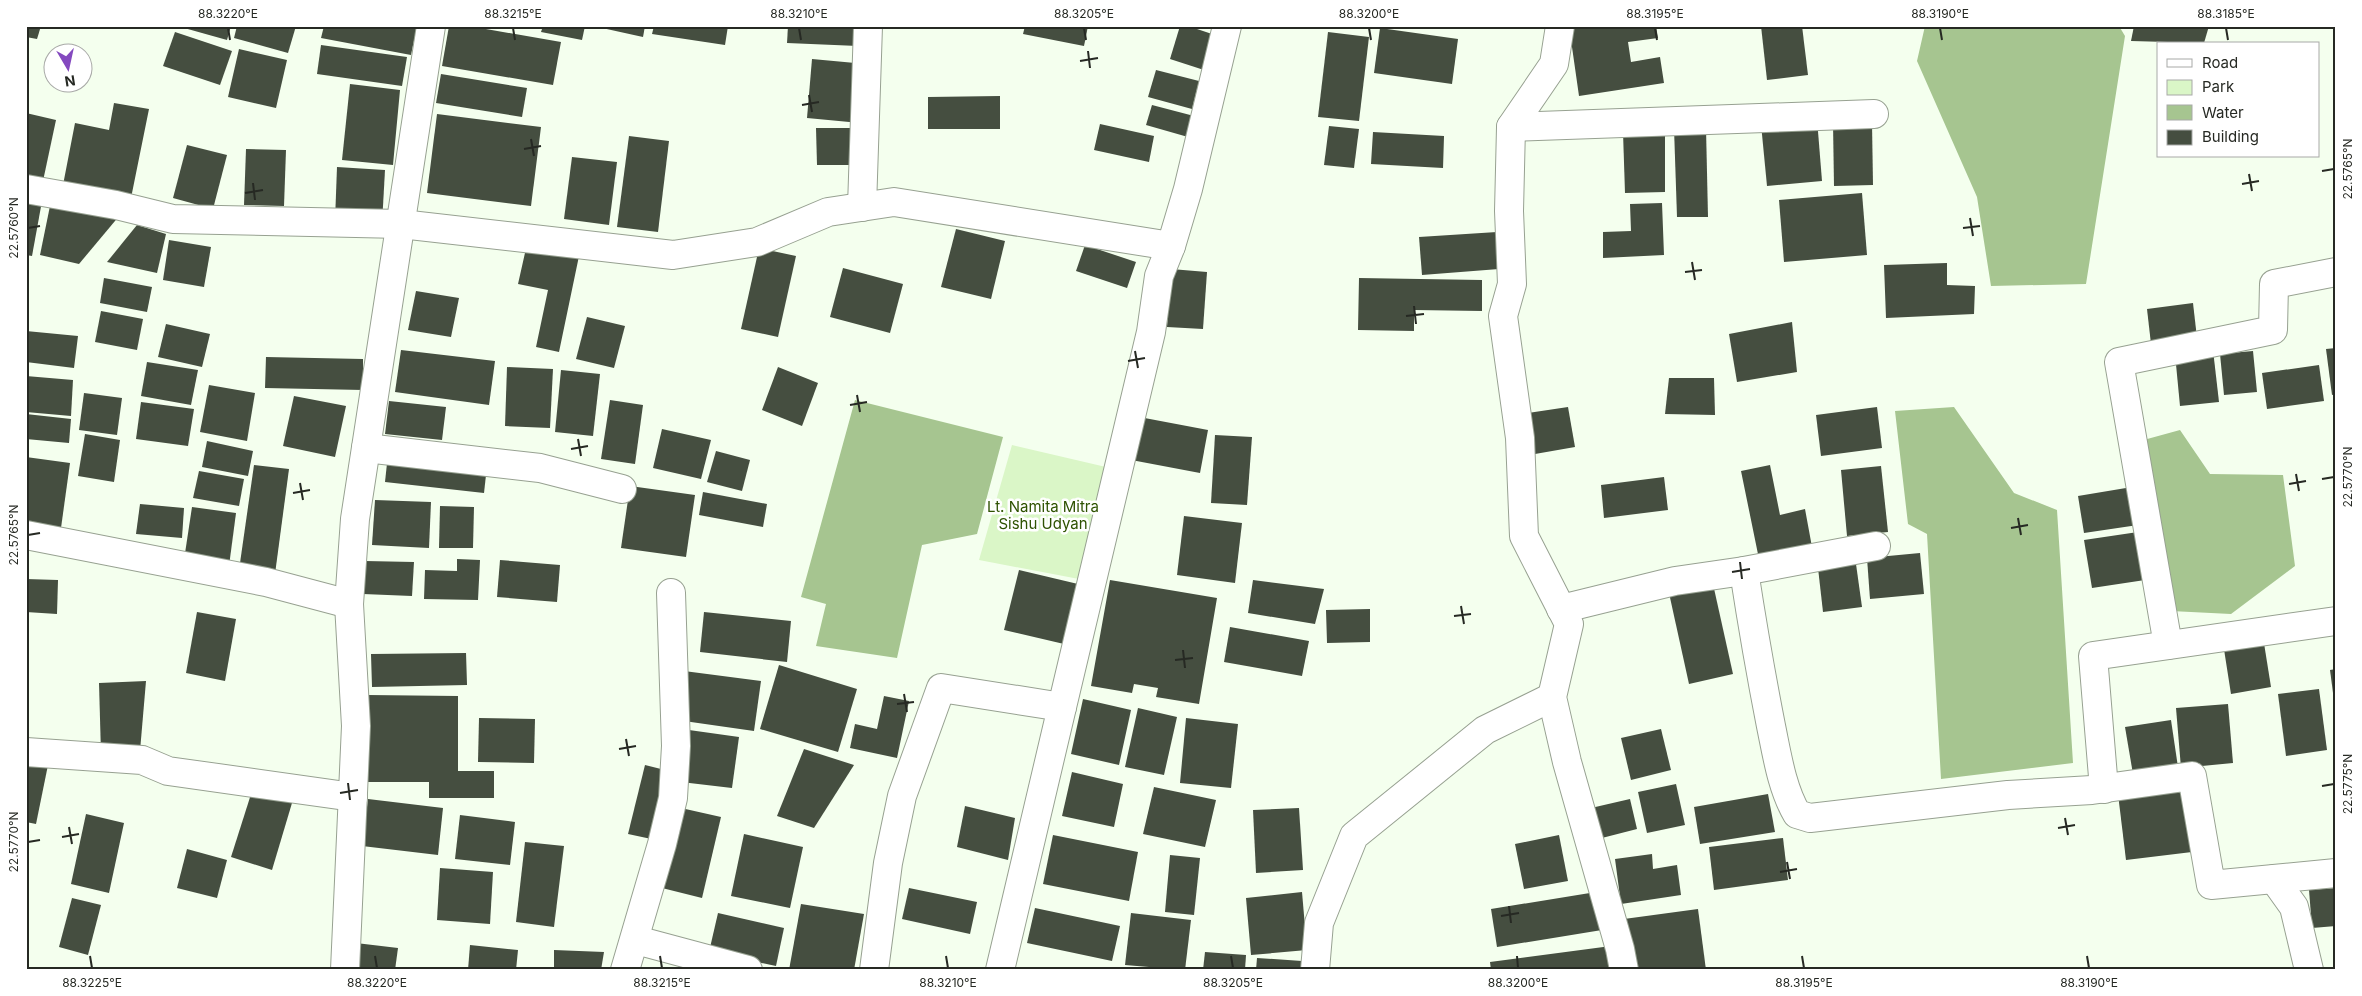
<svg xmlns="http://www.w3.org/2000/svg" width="2362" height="996" font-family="Inter,sans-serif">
  <rect width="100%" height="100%" fill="#f4ffee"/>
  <path fill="#daf6c7" d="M1012 445 1106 467 1079 579 979 560Z"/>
  <g fill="#a6c590">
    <path d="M1925 26H2119L2125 36 2086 284 1991 286 1977 197 1917 61Z"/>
    <path d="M855 400 1003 437 977 534 922 545 897 658 816 646 826 604 801 597Z"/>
    <path d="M1954 407 2014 493 2057 510 2073 763 1941 779 1927 534 1908 524 1895 411Z"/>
    <path d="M2180 430 2210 474 2283 475 2295 566 2231 614 2171 611 2129 444Z"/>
  </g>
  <g fill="#454e40">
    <path d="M26 26H41L37 39 26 37Z"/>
    <path d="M177 26H231L227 40Z"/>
    <path d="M237 26H296L288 53 234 38Z"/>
    <path d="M324 26H417L411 55 321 38Z"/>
    <path d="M449 26H469L561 42 553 85 442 66Z"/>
    <path d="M543 26H585L582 40 541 32Z"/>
    <path d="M593 26H645L643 37Z"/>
    <path d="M654 26H728L725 45 652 34Z"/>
    <path d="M788 26H858V46L787 43Z"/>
    <path d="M1025 26H1088L1084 46 1023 34Z"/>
    <path d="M1180 26H1188L1215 35 1204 70 1170 59Z"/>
    <path d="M1569 26H1656L1658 38 1628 42 1631 62 1660 57 1664 83 1579 96Z"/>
    <path d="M1761 26H1802L1808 75 1767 80Z"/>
    <path d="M2134 26H2209L2204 43 2131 41Z"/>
    <path d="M1380 28 1458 39 1452 84 1374 73Z"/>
    <path d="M175 32 232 51 220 85 163 66Z"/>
    <path d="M1328 32 1369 37 1359 121 1318 117Z"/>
    <path d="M321 45 407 57 402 86 317 74Z"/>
    <path d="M239 49 287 60 276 108 228 97Z"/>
    <path d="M812 59 866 64 860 123 807 118Z"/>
    <path d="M1156 70 1199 81 1192 109 1148 97Z"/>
    <path d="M441 74 527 88 522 117 436 103Z"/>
    <path d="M350 84 400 90 393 165 342 160Z"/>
    <path d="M1000 96V129H928V97Z"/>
    <path d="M114 103 149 109 131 198 63 185 75 123 109 130Z"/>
    <path d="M1152 105 1194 116 1188 137 1146 125Z"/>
    <path d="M26 113 56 120 43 181 26 178Z"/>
    <path d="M437 114 541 127 531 206 427 193Z"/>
    <path d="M1817 119 1822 181 1767 186 1761 124Z"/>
    <path d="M1833 123H1872L1873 185 1834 186Z"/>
    <path d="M1100 124 1154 136 1149 162 1094 150Z"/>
    <path d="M1329 126 1359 129 1354 168 1324 165Z"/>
    <path d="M816 128H851V165H817Z"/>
    <path d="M1674 128H1706L1708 217H1677Z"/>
    <path d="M1665 131V192L1625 193 1623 132Z"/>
    <path d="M1373 132 1444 136 1443 168 1371 164Z"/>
    <path d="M629 136 669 141 658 232 617 227Z"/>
    <path d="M187 145 227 155 213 209 173 198Z"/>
    <path d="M246 149 286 150 284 206 244 205Z"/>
    <path d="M572 157 617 162 609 225 564 219Z"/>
    <path d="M337 167 385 170 382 224 335 221Z"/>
    <path d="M1862 193 1867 255 1784 262 1779 200Z"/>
    <path d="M26 198 42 201 32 256 26 255Z"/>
    <path d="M51 201 120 215 79 264 40 255Z"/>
    <path d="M1662 203 1664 255 1603 258V232L1631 231 1630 204Z"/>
    <path d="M137 225 166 234 157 273 107 262Z"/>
    <path d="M956 229 1005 241 991 299 941 287Z"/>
    <path d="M1497 232 1499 269 1422 275 1419 237Z"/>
    <path d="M169 240 211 247 204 287 163 280Z"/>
    <path d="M527 244 579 256 559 352 536 347 548 290 518 284Z"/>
    <path d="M1085 245 1136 262 1127 288 1076 271Z"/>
    <path d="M759 248 796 256 778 337 741 329Z"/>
    <path d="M1947 263V285L1975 286 1974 314 1886 318 1884 265Z"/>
    <path d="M843 268 903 284 890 333 830 317Z"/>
    <path d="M1171 269 1207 272 1203 329 1167 327Z"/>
    <path d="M104 278 152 287 147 312 100 303Z"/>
    <path d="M1359 278 1482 280V311L1414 310V331L1358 330Z"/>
    <path d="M416 291 459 298 451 337 408 330Z"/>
    <path d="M2193 303 2197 338 2151 344 2147 309Z"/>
    <path d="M101 311 143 319 137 350 95 342Z"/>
    <path d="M587 317 625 326 614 368 576 359Z"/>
    <path d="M1792 322 1797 372 1737 382 1729 334Z"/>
    <path d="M166 324 210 334 202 367 158 357Z"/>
    <path d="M26 331 78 336 74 368 26 362Z"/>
    <path d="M2336 348V394L2332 395 2326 349Z"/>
    <path d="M401 350 495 361 489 405 395 392Z"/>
    <path d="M2213 350 2219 402 2180 406 2175 354Z"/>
    <path d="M2253 351 2257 392 2224 395 2220 354Z"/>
    <path d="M266 357 363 359V390L265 388Z"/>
    <path d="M147 362 198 370 191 405 141 396Z"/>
    <path d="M2319 365 2324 401 2267 409 2262 373Z"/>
    <path d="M507 367 553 369 550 428 505 426Z"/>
    <path d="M778 367 818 383 802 426 762 410Z"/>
    <path d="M561 370 600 374 593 436 555 432Z"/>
    <path d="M26 376 73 380 71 416 26 412Z"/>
    <path d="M1669 378H1714L1715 415 1665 414Z"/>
    <path d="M209 385 255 393 247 441 200 432Z"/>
    <path d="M84 393 122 398 117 435 79 430Z"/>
    <path d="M294 396 346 406 335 457 283 446Z"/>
    <path d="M610 400 643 405 635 464 601 459Z"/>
    <path d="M389 401 446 407 442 440 385 434Z"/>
    <path d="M141 402 194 409 188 446 136 439Z"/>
    <path d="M1568 407 1575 447 1535 454 1528 413Z"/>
    <path d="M1877 407 1882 448 1821 456 1816 415Z"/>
    <path d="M26 414 71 419 69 443 26 439Z"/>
    <path d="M1134 416 1208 430 1200 473 1126 459Z"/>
    <path d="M662 429 711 440 701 479 653 468Z"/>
    <path d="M85 434 120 440 114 482 78 476Z"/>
    <path d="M1215 435 1252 437 1247 505 1211 503Z"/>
    <path d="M207 441 253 451 248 476 202 467Z"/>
    <path d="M716 451 750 460 742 491 707 482Z"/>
    <path d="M388 454 487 466 484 493 385 482Z"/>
    <path d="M26 457 70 463 61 528 26 524Z"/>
    <path d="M254 465 289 469 275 574 239 570Z"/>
    <path d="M1770 465 1780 515 1805 509 1812 547 1759 559 1741 471Z"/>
    <path d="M1881 466 1888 532 1847 536 1841 470Z"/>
    <path d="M199 471 244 479 239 506 193 498Z"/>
    <path d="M1664 477 1668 510 1604 518 1601 485Z"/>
    <path d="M630 486 695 495 686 557 621 548Z"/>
    <path d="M2132 487 2138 525 2084 533 2078 496Z"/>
    <path d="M703 492 767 504 763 527 699 515Z"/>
    <path d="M375 500 431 502 429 548 372 545Z"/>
    <path d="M140 504 184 508 182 538 136 534Z"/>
    <path d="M440 506 474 507 473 548H439Z"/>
    <path d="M192 507 236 513 229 566 184 560Z"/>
    <path d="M1184 516 1242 523 1235 583 1177 575Z"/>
    <path d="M2138 532 2145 580 2092 588 2084 540Z"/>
    <path d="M1920 553 1924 594 1870 599 1867 558Z"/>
    <path d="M457 559 480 560 478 600 424 599 425 570 457 571Z"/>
    <path d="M500 560 560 565 557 602 497 597Z"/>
    <path d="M365 561 414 562 412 596 363 594Z"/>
    <path d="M1856 564 1862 607 1823 612 1818 568Z"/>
    <path d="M1019 570 1078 584 1064 644 1004 630Z"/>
    <path d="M26 579 58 580 57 614 26 612Z"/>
    <path d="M1110 580 1217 598 1199 704 1156 697 1158 688 1134 684 1132 693 1091 686Z"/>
    <path d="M1253 580 1324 589 1315 624 1248 613Z"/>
    <path d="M1713 584 1733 674 1689 684 1669 593Z"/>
    <path d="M1370 609V642L1327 643 1326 610Z"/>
    <path d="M197 612 236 619 225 681 186 673Z"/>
    <path d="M704 612 791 621 787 662 700 652Z"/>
    <path d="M1230 627 1309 641 1302 676 1224 662Z"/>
    <path d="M2263 637 2271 687 2231 694 2223 643Z"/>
    <path d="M466 653 467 685 372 687 371 654Z"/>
    <path d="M779 665 857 689 838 752 760 729Z"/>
    <path d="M2336 669V708H2335L2330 670Z"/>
    <path d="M684 671 761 681 754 731 677 720Z"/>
    <path d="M146 681 140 751 101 754 99 683Z"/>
    <path d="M2319 689 2327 750 2286 756 2278 694Z"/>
    <path d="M368 695 458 696V771H494V798H429V782H367Z"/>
    <path d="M884 696 909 701 897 758 850 748 855 724 877 729Z"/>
    <path d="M1083 699 1131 710 1119 765 1071 754Z"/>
    <path d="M2228 704 2233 763 2181 768 2176 708Z"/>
    <path d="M1138 708 1177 717 1164 775 1125 767Z"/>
    <path d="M479 718 535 719 534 763 478 762Z"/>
    <path d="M1186 718 1238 724 1231 788 1180 783Z"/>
    <path d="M2171 720 2179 774 2134 780 2125 727Z"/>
    <path d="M1661 729 1671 770 1631 780 1621 738Z"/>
    <path d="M689 730 739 737 732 788 681 782Z"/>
    <path d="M804 749 854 765 814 828 777 816Z"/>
    <path d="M26 761 48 765 36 824 26 822Z"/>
    <path d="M645 765 673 772 656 840 628 834Z"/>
    <path d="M1072 772 1123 784 1114 827 1062 816Z"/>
    <path d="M1676 784 1685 825 1647 833 1638 792Z"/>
    <path d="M2184 786 2192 852 2126 860 2118 794Z"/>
    <path d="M1154 787 1216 800 1205 847 1143 834Z"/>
    <path d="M252 791 292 803 272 870 231 857Z"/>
    <path d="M1768 794 1775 832 1700 844 1694 807Z"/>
    <path d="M368 799 443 808 438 855 362 846Z"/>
    <path d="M1630 799 1637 829 1598 839 1591 808Z"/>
    <path d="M965 806 1015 818 1008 860 957 847Z"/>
    <path d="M681 808 721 817 702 898 662 888Z"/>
    <path d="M1299 808 1303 870 1256 873 1253 810Z"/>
    <path d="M86 814 124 823 109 893 71 884Z"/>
    <path d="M460 815 515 822 510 865 455 859Z"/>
    <path d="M744 834 803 847 790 908 731 896Z"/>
    <path d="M1053 835 1138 852 1129 901 1043 884Z"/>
    <path d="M1559 835 1568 881 1524 889 1515 844Z"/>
    <path d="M1783 838 1788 880 1714 890 1709 847Z"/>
    <path d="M525 842 564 846 554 927 516 922Z"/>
    <path d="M187 849 227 860 217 898 177 888Z"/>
    <path d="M1652 854 1653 869 1677 865 1681 895 1621 904 1615 859Z"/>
    <path d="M1170 855 1200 858 1194 915 1165 912Z"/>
    <path d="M440 868 493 872 490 924 437 920Z"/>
    <path d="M909 888 977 902 970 934 902 919Z"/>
    <path d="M2336 888V926L2312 928 2309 890Z"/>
    <path d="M1302 892 1307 950 1251 955 1246 898Z"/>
    <path d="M1596 892 1602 930 1497 947 1491 909Z"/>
    <path d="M72 898 101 905 88 955 59 947Z"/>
    <path d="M801 904 864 914 854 970H789Z"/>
    <path d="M1035 908 1120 926 1112 961 1027 943Z"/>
    <path d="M1698 909 1706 970H1630L1624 919Z"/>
    <path d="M718 913 784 928 776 966 709 952Z"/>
    <path d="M1131 913 1191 920 1185 970 1125 965Z"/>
    <path d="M356 943 398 948 395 970H353Z"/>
    <path d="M470 945 518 950 516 970H468Z"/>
    <path d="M1611 946 1614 970H1491L1490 962Z"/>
    <path d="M554 950 604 952 601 970H554Z"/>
    <path d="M1205 952 1246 955 1245 970H1203Z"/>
    <path d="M1257 958 1302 961 1301 970H1256Z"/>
  </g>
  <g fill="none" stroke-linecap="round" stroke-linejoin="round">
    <g stroke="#97a191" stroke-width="30">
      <g id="minor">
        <path d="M1560 26 1554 64 1511 127 1509 211 1512 284 1503 316 1520 438 1524 536 1569 624 1552 697 1567 762 1620 949 1624 970"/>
        <path d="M1511 127 1874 114"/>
        <path d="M26 189 116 205 173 219 401 224 673 255 757 242 828 212 894 202 1171 246"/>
        <path d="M862 207 868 26"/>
        <path d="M366 448 540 468 622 489"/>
        <path d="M26 535 266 582 349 604"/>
        <path d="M1744 571 1876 546"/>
        <path d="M1561 609 1675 581 1744 571C1752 623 1761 675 1771 726 1777 755 1782 789 1797 814L1810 818 2008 795 2092 790 2192 776 2211 885 2336 873"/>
        <path d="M2168 645 2119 362 2273 330 2274 284 2336 272"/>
        <path d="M26 752 142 760 168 771 353 797"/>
        <path d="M2104 789 2093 656 2336 621"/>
        <path d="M2274 879 2294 907 2309 970"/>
        <path d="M636 940 748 970"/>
        <path d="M345 970 356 726 349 604 355 519 431 26"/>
        <path d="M625 970 662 844 673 798 676 746 671 593"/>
        <path d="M874 970 888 863 902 796 941 688 1062 707 1151 332 1159 276 1171 246 1188 189 1227 26"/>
        <path d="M1000 970 1062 707"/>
        <path d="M1315 970 1319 923 1354 836 1485 730 1552 697"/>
      </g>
    </g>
    <use href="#minor" stroke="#fff" stroke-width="28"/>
  </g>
  <path fill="none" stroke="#262923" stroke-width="2" d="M228 28 230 40M513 28 515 40M799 28 801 40M1084 28 1086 40M1369 28 1371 40M1655 28 1657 40M1940 28 1942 40M2226 28 2228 40M1088 51 1090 68M1080 61 1098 58M809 95 812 112M802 105 819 102M531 139 534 156M524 149 541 146M2322 171 2334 169M2249 174 2252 191M253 183 255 200M2242 184 2259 181M245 193 263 190M1970 218 1973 236M28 228 40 226M1963 228 1980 226M1692 262 1695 280M1685 272 1702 270M1414 306 1416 324M1406 316 1424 314M1135 351 1138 368M1128 361 1145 358M857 395 860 412M850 405 867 402M578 439 581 456M571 449 588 446M2296 474 2299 491M2322 479 2334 477M300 483 303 500M2289 484 2306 481M293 493 310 490M2018 518 2021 535M2011 528 2028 525M28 535 40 533M1740 562 1742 579M1732 572 1750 569M1461 606 1464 624M1454 616 1471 614M1183 650 1185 668M1175 660 1193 658M904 694 907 712M897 704 914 702M626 739 629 756M619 749 636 746M348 783 350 800M2322 786 2334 784M340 793 358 790M2065 818 2068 835M69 827 72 844M2058 828 2075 825M62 837 79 834M28 842 40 840M1787 862 1790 879M1780 872 1797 869M1509 906 1511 923M1501 916 1519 913M90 956 92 968M375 956 377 968M660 956 662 968M946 956 948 968M1231 956 1233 968M1517 956 1518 968M1802 956 1804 968M2087 956 2089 968"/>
  <g text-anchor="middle" stroke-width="5" stroke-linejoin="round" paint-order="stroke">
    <g font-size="15" fill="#2e5201" stroke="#fff">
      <text x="1043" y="512">Lt. Namita Mitra<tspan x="1043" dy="17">Sishu Udyan</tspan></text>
    </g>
  </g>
  <rect width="2362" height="996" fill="none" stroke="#ffffff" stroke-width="55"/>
  <rect x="2157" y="42" width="162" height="115" fill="#ffffff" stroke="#a8a9a7"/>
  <rect x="2167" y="59" width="25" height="8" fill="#ffffff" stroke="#a8a9a7"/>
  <text x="2202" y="68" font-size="15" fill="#262923">Road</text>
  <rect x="2167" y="80" width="25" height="15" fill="#daf6c7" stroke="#a8a9a7"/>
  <text x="2202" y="92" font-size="15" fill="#262923">Park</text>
  <rect x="2167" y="105" width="25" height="15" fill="#a6c590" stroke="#a8a9a7"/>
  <text x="2202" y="118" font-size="15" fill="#262923">Water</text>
  <rect x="2167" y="130" width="25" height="15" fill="#454e40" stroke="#a8a9a7"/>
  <text x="2202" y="142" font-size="15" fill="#262923">Building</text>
  <g transform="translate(68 68) rotate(171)"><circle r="24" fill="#ffffff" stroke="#a8a9a7"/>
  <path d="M0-4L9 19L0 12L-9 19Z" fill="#8449bf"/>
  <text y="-8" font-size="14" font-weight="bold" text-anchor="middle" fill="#262923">N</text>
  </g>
  <rect x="28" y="28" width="2306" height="940" fill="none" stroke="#262923" stroke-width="2"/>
  <g font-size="12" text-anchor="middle" fill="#262923">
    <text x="228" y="18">88.3220°E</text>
    <text x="513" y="18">88.3215°E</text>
    <text x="799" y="18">88.3210°E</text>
    <text x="1084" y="18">88.3205°E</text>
    <text x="1369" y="18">88.3200°E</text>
    <text x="1655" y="18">88.3195°E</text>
    <text x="1940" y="18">88.3190°E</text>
    <text x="2226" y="18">88.3185°E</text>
    <text transform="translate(2348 169) rotate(-90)" y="4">22.5765°N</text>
    <text transform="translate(14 228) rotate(-90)" y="4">22.5760°N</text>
    <text transform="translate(2348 477) rotate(-90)" y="4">22.5770°N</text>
    <text transform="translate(14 535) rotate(-90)" y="4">22.5765°N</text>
    <text transform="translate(2348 784) rotate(-90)" y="4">22.5775°N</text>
    <text transform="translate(14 842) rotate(-90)" y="4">22.5770°N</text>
    <text x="92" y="987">88.3225°E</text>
    <text x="377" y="987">88.3220°E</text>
    <text x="662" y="987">88.3215°E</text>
    <text x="948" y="987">88.3210°E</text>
    <text x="1233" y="987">88.3205°E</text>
    <text x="1518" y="987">88.3200°E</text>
    <text x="1804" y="987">88.3195°E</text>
    <text x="2089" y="987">88.3190°E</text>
  </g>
</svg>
